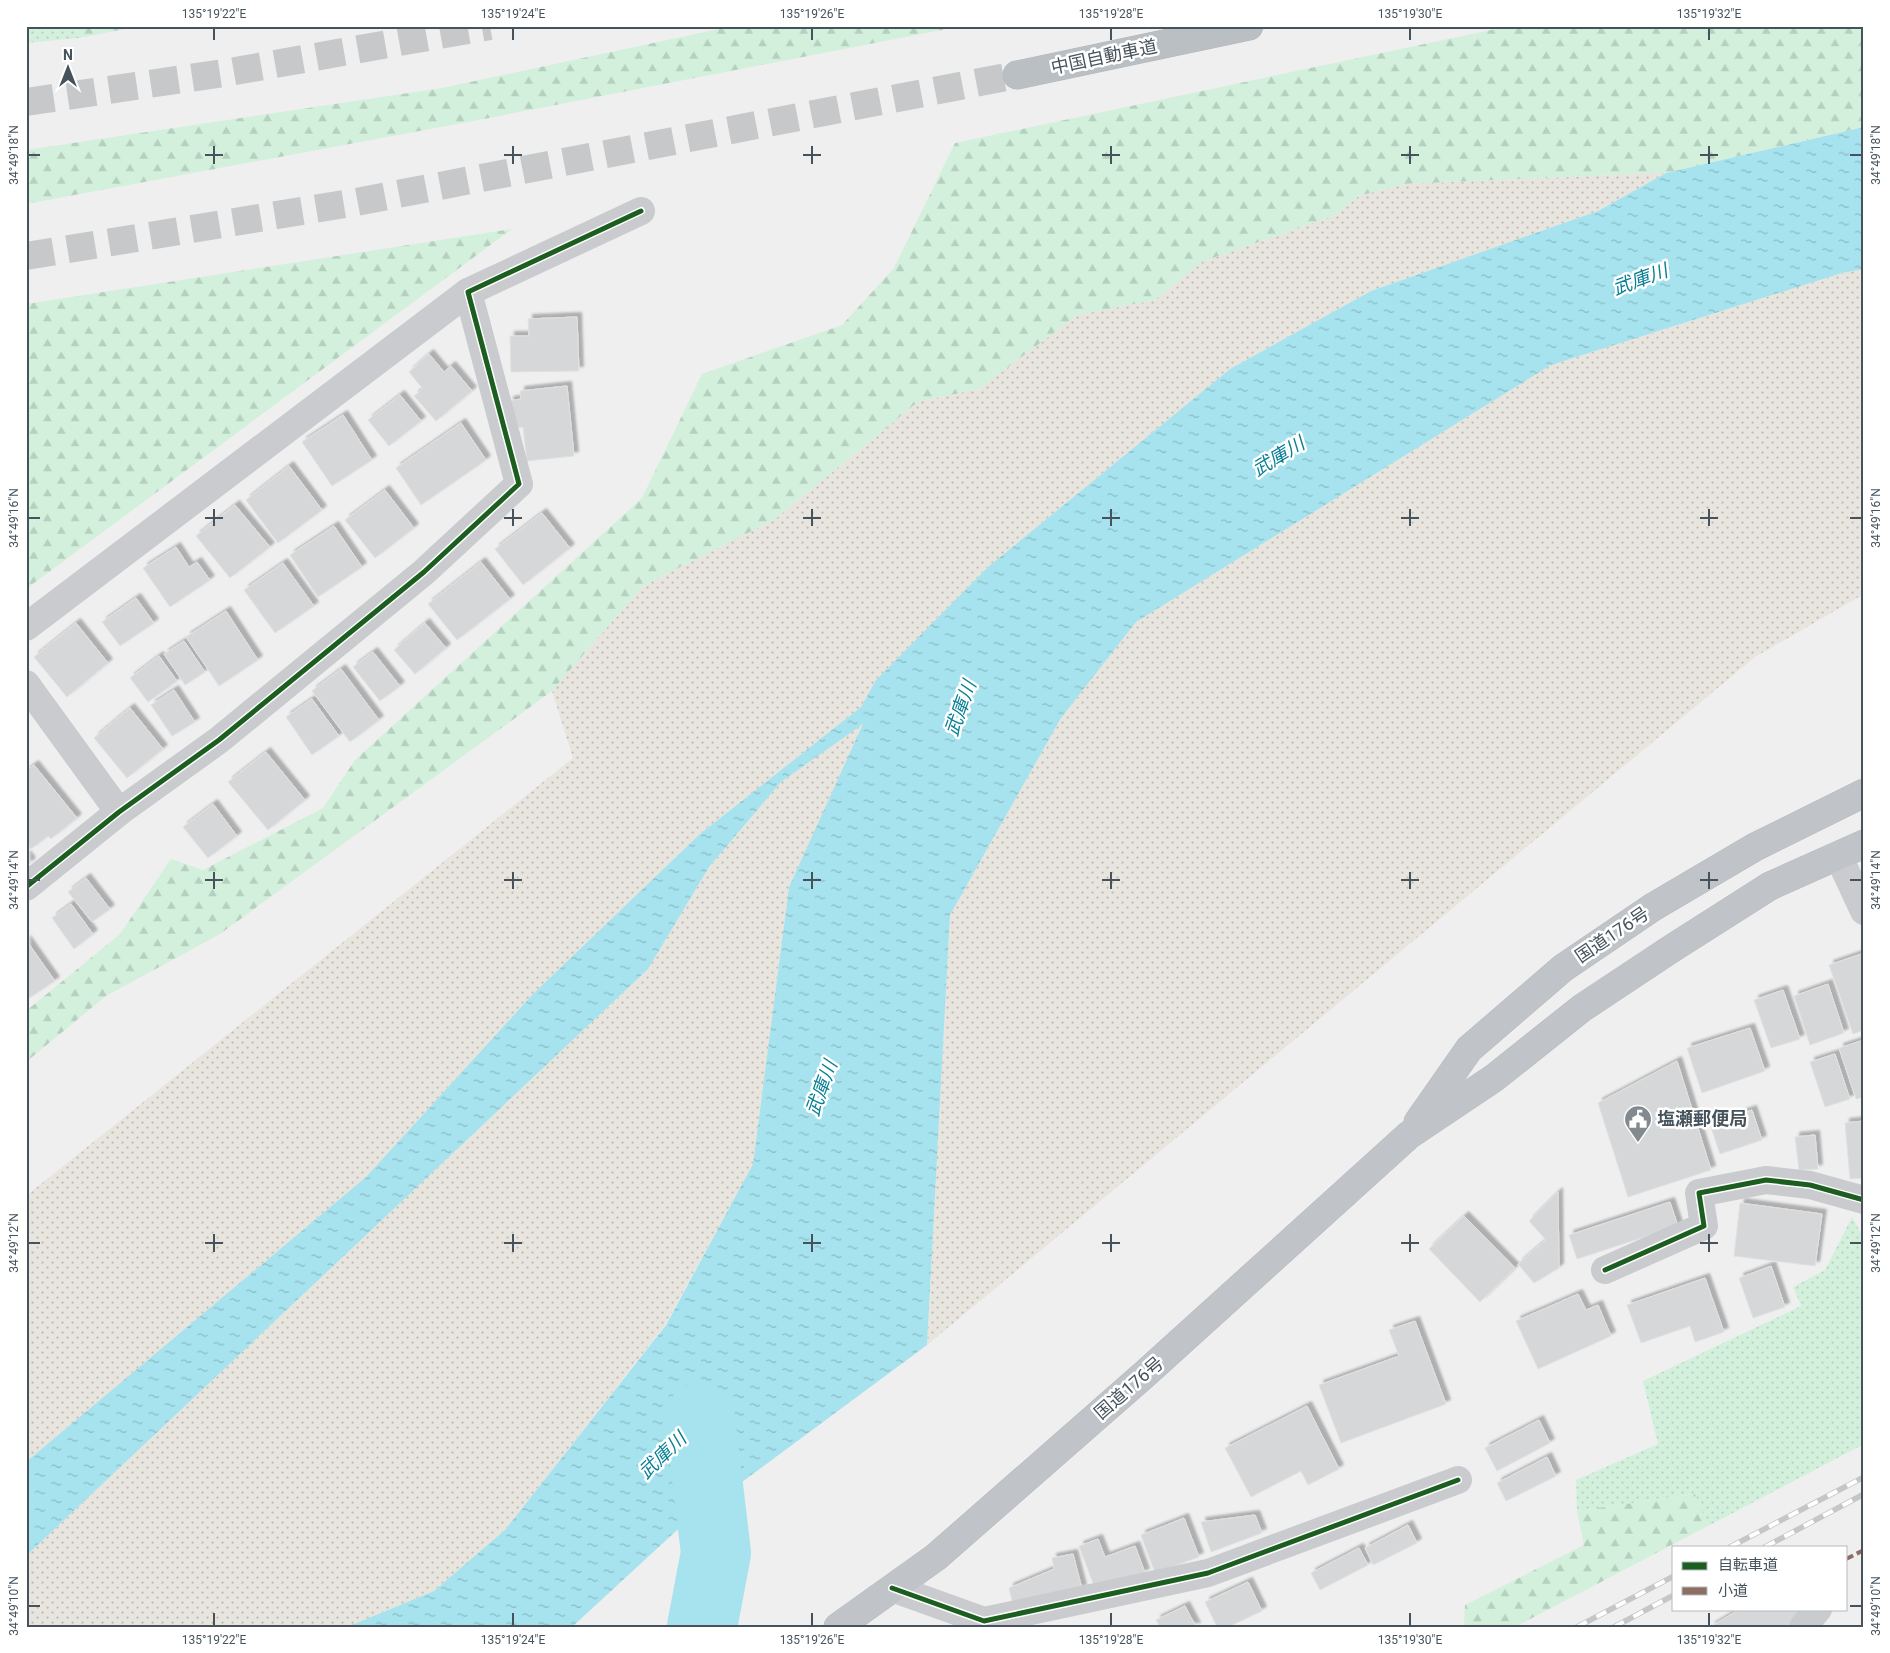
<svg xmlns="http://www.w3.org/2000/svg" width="1890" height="1653" font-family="Roboto,'Noto Sans JP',sans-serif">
  <defs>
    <pattern id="grass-dots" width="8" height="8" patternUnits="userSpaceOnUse" patternTransform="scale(1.25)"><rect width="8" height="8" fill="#d3f0dc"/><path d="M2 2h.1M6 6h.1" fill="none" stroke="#b6d0bf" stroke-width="1.8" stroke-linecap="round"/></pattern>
    <pattern id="forest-firs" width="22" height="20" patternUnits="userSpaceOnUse" patternTransform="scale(1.25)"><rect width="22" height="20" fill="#d3f0dc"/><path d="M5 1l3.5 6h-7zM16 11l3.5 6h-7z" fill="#b6d0bf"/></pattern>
    <pattern id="sand-dots" width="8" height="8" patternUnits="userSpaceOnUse" patternTransform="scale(1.25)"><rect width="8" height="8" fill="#e8e4de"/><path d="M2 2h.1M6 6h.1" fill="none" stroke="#bebbb7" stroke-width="1.8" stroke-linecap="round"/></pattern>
    <pattern id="water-ripples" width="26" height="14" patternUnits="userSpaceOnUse" patternTransform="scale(1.25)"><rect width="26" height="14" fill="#a6e3ee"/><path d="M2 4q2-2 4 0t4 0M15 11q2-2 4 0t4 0" fill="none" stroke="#89bbc4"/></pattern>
    <filter id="shadow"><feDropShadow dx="4.5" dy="-4.5" stdDeviation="1" flood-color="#0004"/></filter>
  </defs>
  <rect width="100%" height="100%" fill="#f0efef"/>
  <g fill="url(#grass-dots)">
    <path d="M26 26H72L79 38 26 43Z"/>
    <path d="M1852 1217 1864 1238V1444L1708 1526 1694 1494 1577 1511 1576 1480 1658 1444 1643 1381 1801 1306 1793 1287 1825 1270Z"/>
  </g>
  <g fill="url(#forest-firs)">
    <path d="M72 26H140L79 38Z"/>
    <path d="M733 26H962L484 119 26 204V150L442 88Z"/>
    <path d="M1510 26H1864V127L1666 173 1405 184 1359 196 1336 215 1202 262 1155 300 1078 315 979 389 918 402 774 520 643 586 552 691 220 934 106 996 26 1062V1011L120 934 171 859 203 870 323 808 355 760 642 498 702 374 842 325 894 268 955 143Z"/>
    <path d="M512 229 26 589V304Z"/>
    <path d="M1695 1494 1708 1526 1515 1627H1465L1464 1623 1465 1605 1584 1545 1577 1511Z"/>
  </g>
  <g fill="url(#sand-dots)">
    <path d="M1666 173 1598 211 1371 291 1230 369 988 567 876 680 861 707 700 834 533 994 366 1177 26 1462V1196L573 758 552 691 643 586 774 520 918 402 979 389 1078 315 1155 300 1202 262 1336 215 1359 196 1405 184Z"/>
    <path d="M1864 269V594L1755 657 927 1345 950 915 1061 718 1136 622 1551 365 1842 273Z"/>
    <path d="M864 723 789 887 753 1164 665 1325 505 1530 434 1591 347 1627H26V1556L648 969 709 867 781 782Z"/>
  </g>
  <path fill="url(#water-ripples)" d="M1864 127V269L1842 273 1551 365 1136 622 1061 718 950 915 927 1345 676 1531 572 1627H347L434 1591 505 1530 666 1325 753 1164 789 887 863 724 781 782 709 867 648 969 26 1556V1462L366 1177 533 994 700 834 861 707 876 680 988 567 1230 369 1371 291 1598 211 1666 173Z"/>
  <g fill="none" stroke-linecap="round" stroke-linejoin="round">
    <path stroke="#a6e3ee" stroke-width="70" d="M700 1418 716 1553 702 1627"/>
  </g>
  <g fill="#d6d7d8" stroke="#e1e1e2" filter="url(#shadow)">
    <path d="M577 317 579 371 511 372 510 336H529L528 319Z"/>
    <path d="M429 354 444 372 451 366 472 391 436 421 414 396 423 389 409 372Z"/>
    <path d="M567 386 574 456 527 461 523 427 513 428 509 401 521 399 520 391Z"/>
    <path d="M400 395 421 421 389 446 368 420Z"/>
    <path d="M343 415 372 460 332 486 302 442Z"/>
    <path d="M461 423 486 460 421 505 396 468Z"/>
    <path d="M289 466 322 510 278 543 246 500Z"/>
    <path d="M385 490 414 528 375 558 345 520Z"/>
    <path d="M235 505 270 547 230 578 196 536Z"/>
    <path d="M542 513 570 548 523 585 495 549Z"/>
    <path d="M334 526 362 567 318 597 290 555Z"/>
    <path d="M176 547 189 567 197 562 210 580 170 607 143 568Z"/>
    <path d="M481 562 510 599 457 640 428 604Z"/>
    <path d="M283 563 314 606 275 633 244 590Z"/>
    <path d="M136 598 154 623 120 646 102 622Z"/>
    <path d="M226 611 258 660 219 686 186 637Z"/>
    <path d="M76 623 108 663 67 697 34 657Z"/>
    <path d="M425 623 446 648 415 674 394 650Z"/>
    <path d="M184 641 205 672 185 685 164 654Z"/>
    <path d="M373 652 400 686 380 701 353 667Z"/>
    <path d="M159 656 177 681 148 702 130 678Z"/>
    <path d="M341 669 379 720 350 742 312 691Z"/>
    <path d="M174 690 195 722 172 736 151 705Z"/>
    <path d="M312 699 339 736 312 755 286 717Z"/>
    <path d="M130 708 163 749 127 778 94 738Z"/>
    <path d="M266 752 305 800 268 830 228 782Z"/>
    <path d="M34 765 77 818 51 839 48 836 31 849 26 843V771Z"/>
    <path d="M213 804 237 836 208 858 183 827Z"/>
    <path d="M26 855 31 862 26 866Z"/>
    <path d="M86 878 110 909 92 922 68 892Z"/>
    <path d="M71 904 93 934 74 949 52 918Z"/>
    <path d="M26 940 55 981 26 1000Z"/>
    <path d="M1864 953V1030L1853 1034 1829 965Z"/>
    <path d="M1828 984 1844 1033 1810 1045 1794 996Z"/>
    <path d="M1783 990 1800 1039 1771 1048 1754 1000Z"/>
    <path d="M1750 1028 1765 1071 1702 1093 1687 1048Z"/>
    <path d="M1864 1040V1097L1856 1099 1839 1048Z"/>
    <path d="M1835 1054 1850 1099 1825 1107 1810 1062Z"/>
    <path d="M1677 1061 1711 1170 1628 1197 1598 1103Z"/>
    <path d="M1752 1110 1762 1140 1720 1154 1710 1124Z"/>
    <path d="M1864 1121V1178L1850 1179 1845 1123Z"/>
    <path d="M1815 1135 1818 1169 1799 1170 1795 1137Z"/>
    <path d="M1558 1192 1559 1268 1534 1283 1518 1264 1546 1240 1529 1221Z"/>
    <path d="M1670 1202 1678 1226 1577 1259 1569 1235Z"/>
    <path d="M1740 1203 1822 1214 1815 1266 1734 1256Z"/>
    <path d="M1464 1216 1515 1268 1480 1302 1429 1249Z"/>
    <path d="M1771 1266 1785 1307 1753 1318 1739 1278Z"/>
    <path d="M1705 1278 1724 1332 1695 1342 1690 1326 1641 1343 1627 1305Z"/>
    <path d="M1578 1294 1586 1310 1598 1305 1611 1336 1538 1369 1516 1321Z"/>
    <path d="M1415 1321 1446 1404 1341 1443 1319 1385 1399 1356 1389 1330Z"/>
    <path d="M1307 1406 1339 1469 1308 1485 1301 1471 1251 1497 1225 1448Z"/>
    <path d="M1539 1420 1550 1443 1497 1471 1485 1448Z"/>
    <path d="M1547 1457 1556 1476 1506 1501 1497 1483Z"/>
    <path d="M1255 1515 1262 1533 1211 1552 1201 1522Z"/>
    <path d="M1184 1518 1199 1557 1155 1573 1141 1535Z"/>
    <path d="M1408 1525 1417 1543 1373 1565 1365 1548Z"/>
    <path d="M1098 1539 1105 1557 1135 1546 1145 1573 1096 1591 1079 1546Z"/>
    <path d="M1359 1548 1368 1565 1320 1590 1311 1573Z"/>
    <path d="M1073 1554 1082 1589 1013 1605 1009 1588 1054 1569 1052 1558Z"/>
    <path d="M1248 1582 1262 1611 1228 1627H1217L1205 1602Z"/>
    <path d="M1185 1606 1196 1627H1160L1156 1620Z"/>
    <path d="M1740 1609H1801L1787 1627H1710Z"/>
  </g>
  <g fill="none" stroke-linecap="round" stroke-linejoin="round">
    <g stroke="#c6c8ca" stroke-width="28" stroke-dasharray="28 14" stroke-linecap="butt">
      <path d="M26 102 224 73 490 26"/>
      <path d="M26 256 351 203 1017 75"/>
    </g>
    <g stroke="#b4b9bf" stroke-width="29">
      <g id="trunk">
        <path d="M1418 1122 1469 1049 1563 968 1653 907 1755 847 1864 793"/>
        <path d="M838 1627 936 1557 1146 1373 1409 1135 1494 1078 1582 1008 1671 949 1770 886 1864 844"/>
      </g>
    </g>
    <g stroke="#b4b9bf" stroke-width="29">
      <path id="motorway" d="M1017 75 1249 26"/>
    </g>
    <g stroke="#c9cbce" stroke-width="28">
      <path d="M26 627 468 292"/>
      <path d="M26 684 119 812"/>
      <path d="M1838 855 1864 911"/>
      <path d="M26 887 119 812 219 740 424 572 519 484 468 292 641 211"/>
      <path d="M1605 1270 1704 1226 1699 1193 1766 1180 1810 1185 1864 1200"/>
      <path d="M892 1588 984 1621 1208 1573 1458 1480"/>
      <path d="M1803 1627 1818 1609"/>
    </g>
    <use href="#trunk" stroke="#c0c4c8" stroke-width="28"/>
    <use href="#motorway" stroke="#babfc4" stroke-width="28"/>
    <g stroke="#c4c6c8" stroke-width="5.5">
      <g id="rail">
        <path d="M1730 1547 1864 1477"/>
        <path d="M1765 1547 1864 1494"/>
        <path d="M1577 1627 1674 1576"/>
        <path d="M1614 1627 1674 1595"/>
      </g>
    </g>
    <use href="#rail" stroke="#fff" stroke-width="4" stroke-dasharray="11" stroke-linecap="butt"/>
    <path stroke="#8d6e63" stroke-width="4" stroke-dasharray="8 4" stroke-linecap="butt" d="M1846 1559 1864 1550"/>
    <g stroke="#fff" stroke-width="8">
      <g id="cycleway">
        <path d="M26 887 119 812 219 740 424 572 519 484 468 292 641 211"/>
        <path d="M1605 1270 1704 1226 1699 1193 1766 1180 1810 1185 1864 1200"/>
        <path d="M892 1588 984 1621 1208 1573 1458 1480"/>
      </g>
    </g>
    <use href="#cycleway" stroke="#1b5e20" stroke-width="5"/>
  </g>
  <path fill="none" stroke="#46535c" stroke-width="2" d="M214 28V40M513 28V40M812 28V40M1111 28V40M1410 28V40M1709 28V40M214 146V164M513 146V164M812 146V164M1111 146V164M1410 146V164M1709 146V164M28 155H40M205 155H223M504 155H522M803 155H821M1102 155H1120M1401 155H1419M1700 155H1718M1850 155H1862M214 509V526M513 509V526M812 509V526M1111 509V526M1410 509V526M1709 509V526M28 518H40M205 518H223M504 518H522M803 518H821M1102 518H1120M1401 518H1419M1700 518H1718M1850 518H1862M214 872V889M513 872V889M812 872V889M1111 872V889M1410 872V889M1709 872V889M28 880H40M205 880H223M504 880H522M803 880H821M1102 880H1120M1401 880H1419M1700 880H1718M1850 880H1862M214 1234V1252M513 1234V1252M812 1234V1252M1111 1234V1252M1410 1234V1252M1709 1234V1252M28 1243H40M205 1243H223M504 1243H522M803 1243H821M1102 1243H1120M1401 1243H1419M1700 1243H1718M1850 1243H1862M28 1606H40M1850 1606H1862M214 1613V1626M513 1613V1626M812 1613V1626M1111 1613V1626M1410 1613V1626M1709 1613V1626"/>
  <defs>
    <g id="civic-pin" transform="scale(1.4375)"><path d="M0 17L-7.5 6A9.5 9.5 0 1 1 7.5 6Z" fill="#828a8f" stroke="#fff"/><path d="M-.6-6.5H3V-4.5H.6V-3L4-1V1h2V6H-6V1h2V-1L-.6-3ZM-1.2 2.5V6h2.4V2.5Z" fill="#fff"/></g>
  </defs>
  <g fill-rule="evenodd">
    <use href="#civic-pin" x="1638" y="1119"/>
  </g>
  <g text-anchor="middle" stroke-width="5" stroke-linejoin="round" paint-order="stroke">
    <g font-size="18" fill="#46535c" stroke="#fff">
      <text transform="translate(1104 57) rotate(-12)" y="6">中国自動車道</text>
      <text transform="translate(1612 935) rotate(-34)" y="6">国道176号</text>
      <text transform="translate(1129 1388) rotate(-41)" y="6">国道176号</text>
    </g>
    <g font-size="18" font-weight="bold" fill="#46535c" stroke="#fff" text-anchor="start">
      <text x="1657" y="1125">塩瀬郵便局</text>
    </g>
    <g font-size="19" font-style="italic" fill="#098095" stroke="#fff">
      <text transform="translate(1640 279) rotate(-20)" y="7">武庫川</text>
      <text transform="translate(1278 456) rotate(-31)" y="7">武庫川</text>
      <text transform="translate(960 708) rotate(-70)" y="7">武庫川</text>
      <text transform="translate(821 1088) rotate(-70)" y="7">武庫川</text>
      <text transform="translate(662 1455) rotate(-44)" y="7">武庫川</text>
    </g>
  </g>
  <rect width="1890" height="1653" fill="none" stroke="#ffffff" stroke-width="55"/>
  <rect x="1672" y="1546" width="175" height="65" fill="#ffffff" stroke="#b5babe"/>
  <rect x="1682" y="1562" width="25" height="8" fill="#1b5e20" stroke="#b5babe"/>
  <text x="1718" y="1570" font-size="15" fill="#46535c">自転車道</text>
  <rect x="1682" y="1587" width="25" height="8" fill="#8d6e63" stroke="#b5babe"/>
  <text x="1718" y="1596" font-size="15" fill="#46535c">小道</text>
  <g transform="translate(68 68)" stroke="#ffffff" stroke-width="4" paint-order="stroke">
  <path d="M0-4L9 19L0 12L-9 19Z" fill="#46535c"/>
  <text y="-8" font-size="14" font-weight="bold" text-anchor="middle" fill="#46535c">N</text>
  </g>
  <rect x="28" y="28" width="1834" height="1598" fill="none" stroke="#46535c" stroke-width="2"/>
  <g font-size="12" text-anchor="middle" fill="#46535c">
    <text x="214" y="18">135°19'22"E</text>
    <text x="513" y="18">135°19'24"E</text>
    <text x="812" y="18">135°19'26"E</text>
    <text x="1111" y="18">135°19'28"E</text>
    <text x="1410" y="18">135°19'30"E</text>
    <text x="1709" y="18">135°19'32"E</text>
    <text transform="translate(14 155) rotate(-90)" y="4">34°49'18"N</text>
    <text transform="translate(1876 155) rotate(-90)" y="4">34°49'18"N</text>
    <text transform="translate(14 518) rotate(-90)" y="4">34°49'16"N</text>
    <text transform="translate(1876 518) rotate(-90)" y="4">34°49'16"N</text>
    <text transform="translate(14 880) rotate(-90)" y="4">34°49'14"N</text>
    <text transform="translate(1876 880) rotate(-90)" y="4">34°49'14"N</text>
    <text transform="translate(14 1243) rotate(-90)" y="4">34°49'12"N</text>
    <text transform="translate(1876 1243) rotate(-90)" y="4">34°49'12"N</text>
    <text transform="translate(14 1606) rotate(-90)" y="4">34°49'10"N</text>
    <text transform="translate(1876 1606) rotate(-90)" y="4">34°49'10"N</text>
    <text x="214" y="1644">135°19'22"E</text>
    <text x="513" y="1644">135°19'24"E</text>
    <text x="812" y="1644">135°19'26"E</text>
    <text x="1111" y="1644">135°19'28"E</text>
    <text x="1410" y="1644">135°19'30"E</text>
    <text x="1709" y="1644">135°19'32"E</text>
  </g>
</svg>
